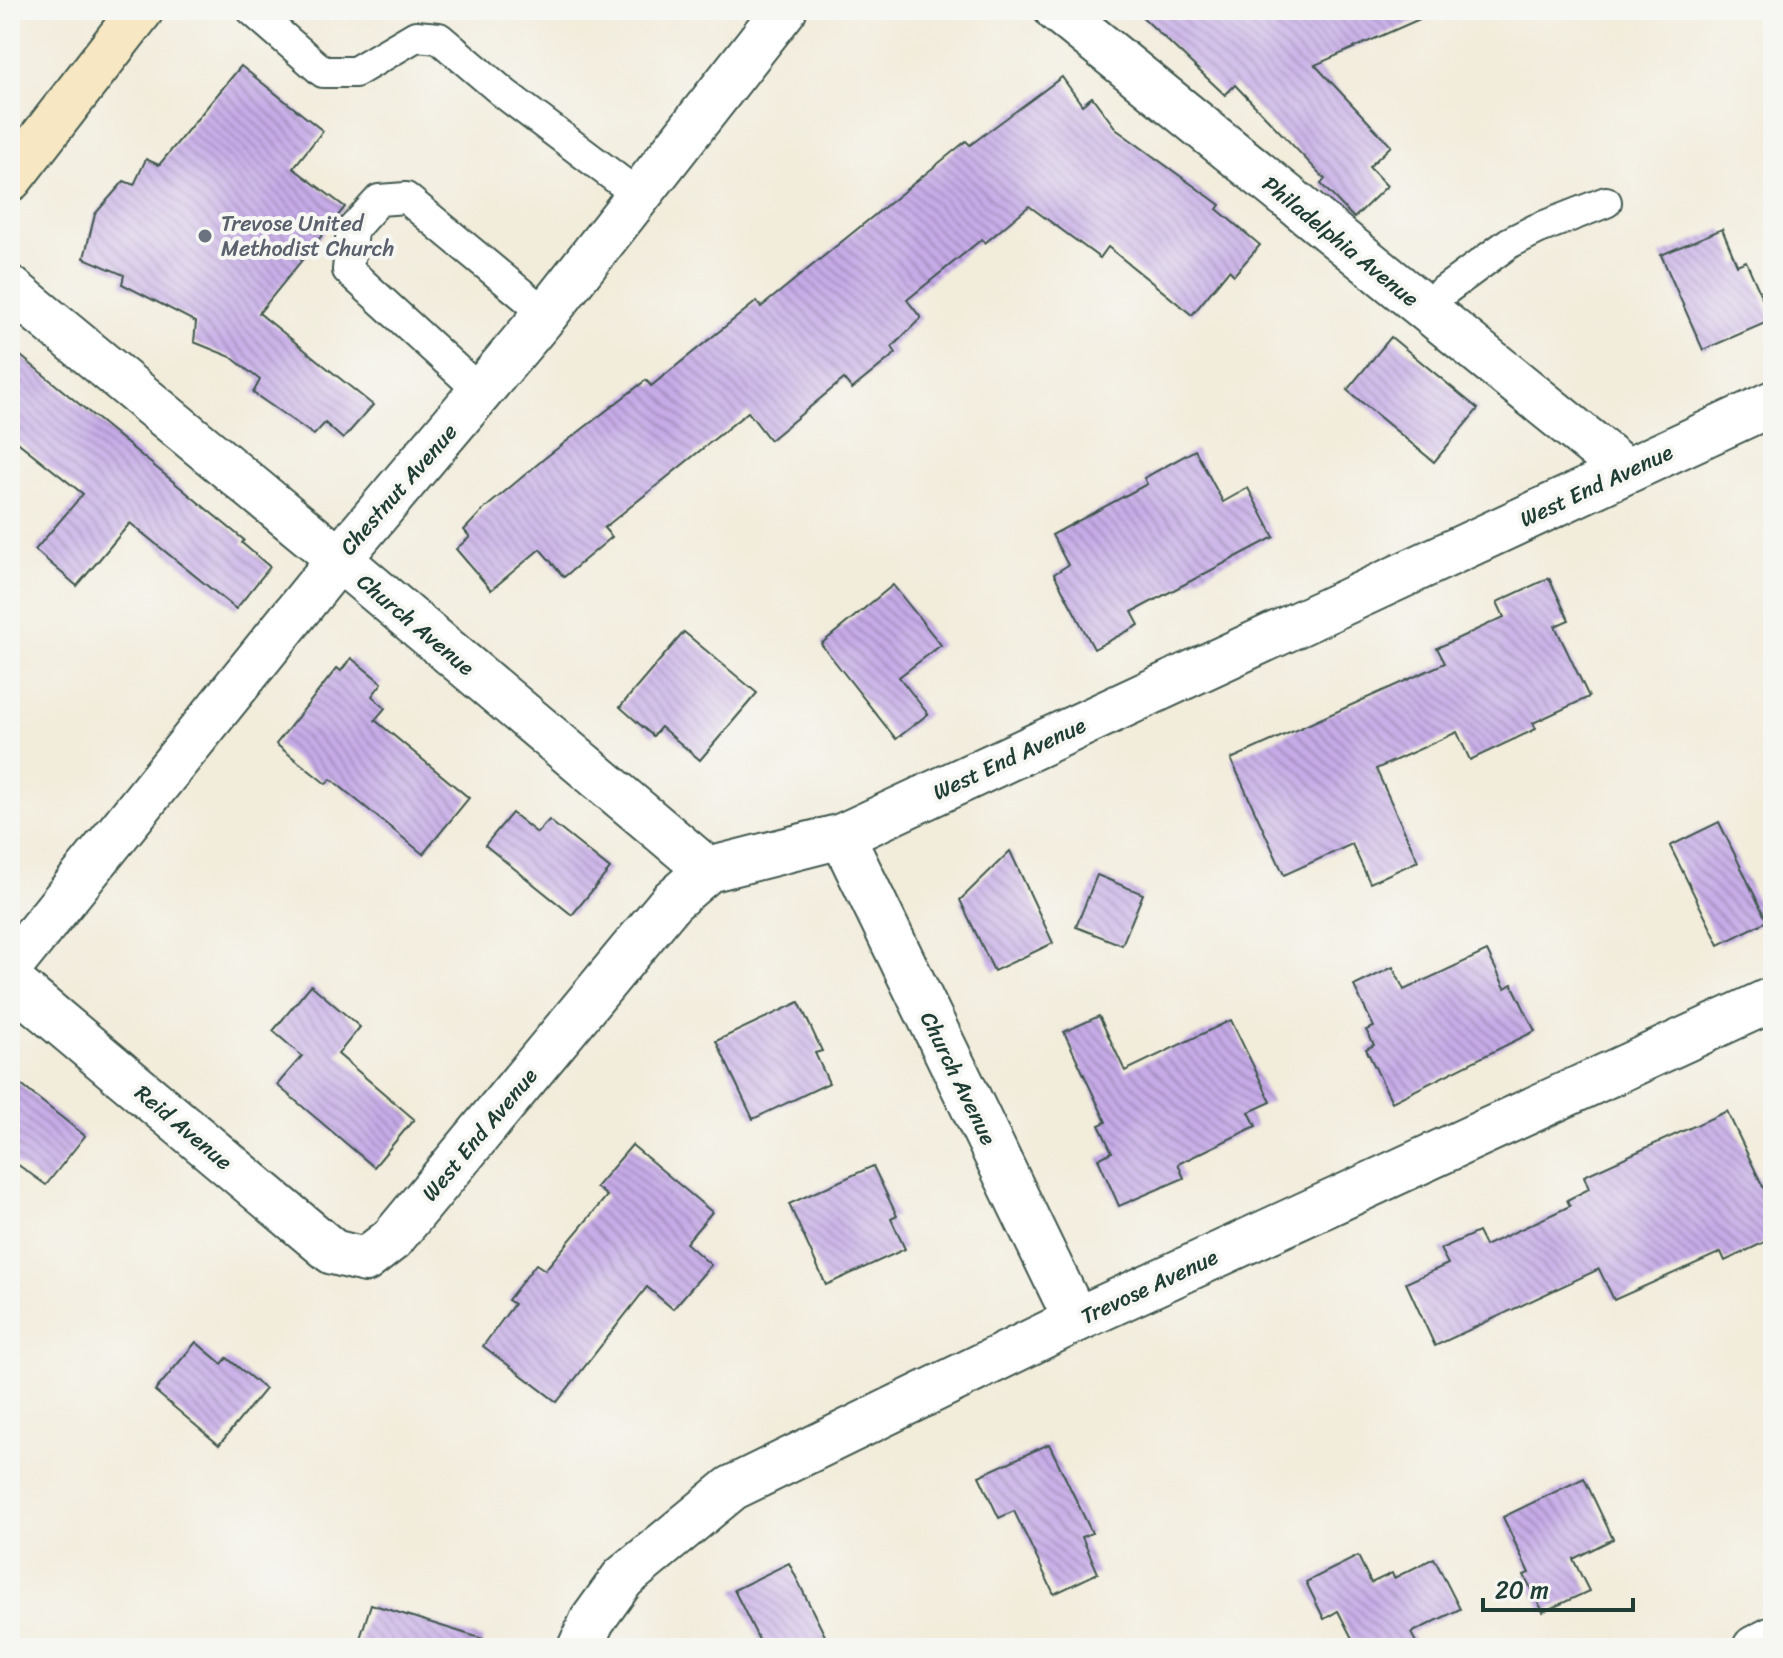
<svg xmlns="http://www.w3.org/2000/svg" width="1783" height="1658" font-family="Sriracha,sans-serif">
  <defs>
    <pattern id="building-back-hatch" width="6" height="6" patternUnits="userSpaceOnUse" patternTransform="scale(2)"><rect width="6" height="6" fill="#c6abe7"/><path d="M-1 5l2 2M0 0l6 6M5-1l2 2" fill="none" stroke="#a08cbc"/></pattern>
  </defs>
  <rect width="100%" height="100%" fill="#f6f6f2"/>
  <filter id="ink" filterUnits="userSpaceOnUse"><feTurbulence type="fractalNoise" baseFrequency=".0125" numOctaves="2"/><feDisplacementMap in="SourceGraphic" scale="16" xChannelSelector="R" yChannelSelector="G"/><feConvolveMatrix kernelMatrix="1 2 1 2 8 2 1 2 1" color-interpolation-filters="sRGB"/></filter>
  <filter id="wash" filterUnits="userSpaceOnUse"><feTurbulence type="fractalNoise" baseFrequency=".006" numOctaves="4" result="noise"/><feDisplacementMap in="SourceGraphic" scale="32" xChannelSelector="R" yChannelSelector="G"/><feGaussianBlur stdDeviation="1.8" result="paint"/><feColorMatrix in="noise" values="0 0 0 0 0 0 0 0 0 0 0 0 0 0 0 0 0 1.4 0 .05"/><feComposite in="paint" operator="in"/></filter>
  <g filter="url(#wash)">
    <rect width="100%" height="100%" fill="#f2ecdb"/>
    <g id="blocks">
      <g fill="url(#building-back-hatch)">
        <path d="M1135 10H1440L1315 65 1391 146 1369 167 1387 186 1354 218 1321 184 1325 179 1235 85 1225 95Z"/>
        <path d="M241 66 323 131 293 168 345 207 259 313 373 405 343 439 325 423 314 435 253 393 260 380 231 357 194 342 196 322 122 284 124 275 84 258 95 214 124 181 134 185 146 159 159 165Z"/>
        <path d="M1062 77 1082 105 1092 97 1117 130 1220 205 1217 209 1260 245 1234 275 1229 270 1192 315 1108 247 1100 258 1029 206 985 243 982 239 907 300 921 318 892 347 896 353 852 389 844 379 770 440 748 412 604 528 612 537 564 577 540 549 491 590 456 549 470 537 464 530 484 509 545 458 646 380 651 386 757 301 761 307 966 141 970 145Z"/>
        <path d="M1722 229 1737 265 1746 261 1772 320 1703 350 1661 255Z"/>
        <path d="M1391 337 1478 409 1434 462 1347 390Z"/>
        <path d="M10 347 244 540 242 543 270 567 236 609 130 523 77 586 35 550 83 494 10 436Z"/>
        <path d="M1195 450 1223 502 1248 488 1274 537 1132 612 1139 625 1094 649 1054 574 1068 565 1052 535 1147 484 1144 478Z"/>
        <path d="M1549 578 1569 620 1555 626 1589 697 1533 723 1536 729 1470 760 1457 732 1376 769 1418 861 1370 883 1352 844 1284 875 1231 759 1445 663 1437 648 1504 617 1497 602Z"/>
        <path d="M893 585 941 645 899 677 928 714 896 739 821 644Z"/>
        <path d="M684 632 757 693 700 760 661 727 653 736 620 707Z"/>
        <path d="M351 658 382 683 372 696 385 708 375 720 469 798 423 854 331 779 326 784 276 744 337 668 341 671Z"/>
        <path d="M512 813 537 833 549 820 610 869 572 915 485 845Z"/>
        <path d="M1719 822 1767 921 1719 945 1670 846Z"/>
        <path d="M1010 851 1053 943 994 971 960 900Z"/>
        <path d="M1097 875 1143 894 1122 945 1076 927Z"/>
        <path d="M1487 951 1505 988 1512 984 1535 1031 1392 1102 1366 1049 1374 1045 1366 1030 1374 1027 1354 986 1393 967 1404 990Z"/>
        <path d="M311 985 360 1027 338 1054 414 1119 374 1167 277 1085 302 1056 273 1031Z"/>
        <path d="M799 1002 822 1051 815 1053 829 1083 753 1119 716 1041Z"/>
        <path d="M1099 1016 1125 1071 1231 1020 1271 1102 1249 1112 1256 1126 1178 1164 1184 1178 1119 1206 1098 1159 1112 1152 1099 1125 1106 1122 1064 1032Z"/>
        <path d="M10 1076 85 1136 46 1185 10 1159Z"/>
        <path d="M1727 1111 1773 1208V1238L1725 1261 1721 1252 1614 1300 1599 1269 1435 1346 1406 1283 1448 1264 1440 1249 1478 1232 1485 1246 1570 1206 1567 1200 1589 1189 1584 1176Z"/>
        <path d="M632 1145 712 1212 686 1243 711 1265 673 1309 647 1287 557 1402 483 1346 514 1304 508 1300 536 1264 545 1270 607 1196 596 1187Z"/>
        <path d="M873 1166 897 1216 891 1219 905 1249 826 1285 789 1204Z"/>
        <path d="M196 1342 222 1364 227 1358 265 1389 219 1445 155 1391Z"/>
        <path d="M1049 1444 1092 1533 1082 1537 1098 1573 1054 1594 1014 1511 999 1518 979 1476Z"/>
        <path d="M1584 1478 1613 1539 1573 1559 1589 1591 1543 1612 1524 1575 1529 1573 1503 1517Z"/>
        <path d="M1358 1556 1371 1583 1392 1573 1394 1578 1434 1558 1460 1609 1411 1633 1419 1648H1357L1338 1611 1324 1619 1306 1582Z"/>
        <path d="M789 1563 831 1648H763L734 1590Z"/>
        <path d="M371 1604 483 1639 481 1648H357Z"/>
      </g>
    </g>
  </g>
  <g filter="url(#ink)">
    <use href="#blocks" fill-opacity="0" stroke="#3f574d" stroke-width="2"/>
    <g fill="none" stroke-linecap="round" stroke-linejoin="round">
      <g stroke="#3f574d" stroke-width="34">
        <g id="lane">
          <path d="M252 10 323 72H355L416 36 439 38 505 94 637 194"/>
          <path d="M1422 307 1509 243 1537 229 1606 202"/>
          <path d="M481 392 348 270 352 230 379 200 406 198 546 314"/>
        </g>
      </g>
      <g stroke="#3f574d" stroke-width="48">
        <g id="street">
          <path d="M1057 10 1626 471"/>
          <path d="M10 288 339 559 708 870"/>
          <path d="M842 836 1076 1320"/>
          <path d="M10 967 339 559 546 314 784 10"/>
          <path d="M10 981 333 1252 365 1260 392 1239 672 901 708 870 842 836 1773 403"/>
          <path d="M580 1648 592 1621 623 1578 732 1488 1076 1320 1773 999"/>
          <path d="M1755 1648 1773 1639"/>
        </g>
      </g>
      <g stroke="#3f574d" stroke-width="48">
        <path id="secondary" d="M10 179 141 10"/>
      </g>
      <use href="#lane" stroke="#fff" stroke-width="30"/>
      <use href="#street" stroke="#fff" stroke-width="44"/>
      <use href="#secondary" stroke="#f7e8c3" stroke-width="44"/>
    </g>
  </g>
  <circle fill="#6b7280" stroke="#f6f6f2" stroke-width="3" cx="205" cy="236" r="8"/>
  <g text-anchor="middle" stroke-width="8" stroke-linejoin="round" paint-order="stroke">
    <g font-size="22" fill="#5b616d" stroke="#f6f6f2" text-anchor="start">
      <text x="221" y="231">Trevose United<tspan x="221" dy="25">Methodist Church</tspan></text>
    </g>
    <g font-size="22" fill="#1f3d34" stroke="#f6f6f2">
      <text transform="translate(1341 241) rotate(39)" y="8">Philadelphia Avenue</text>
      <text transform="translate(1596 485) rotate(-25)" y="8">West End Avenue</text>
      <text transform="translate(398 489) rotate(-49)" y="8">Chestnut Avenue</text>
      <text transform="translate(416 624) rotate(40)" y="8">Church Avenue</text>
      <text transform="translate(1009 758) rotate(-25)" y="8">West End Avenue</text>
      <text transform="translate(959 1078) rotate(64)" y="8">Church Avenue</text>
      <text transform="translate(184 1127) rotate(40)" y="8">Reid Avenue</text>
      <text transform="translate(479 1134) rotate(-50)" y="8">West End Avenue</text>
      <text transform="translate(1149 1286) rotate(-25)" y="8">Trevose Avenue</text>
    </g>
  </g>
  <rect width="1783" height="1658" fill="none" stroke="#f6f6f2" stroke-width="40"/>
  <path d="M1483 1598v12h150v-12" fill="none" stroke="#1f3d34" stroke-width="4"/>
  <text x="1495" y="1598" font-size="24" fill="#1f3d34" stroke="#f6f6f2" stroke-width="6" paint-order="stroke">20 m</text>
</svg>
